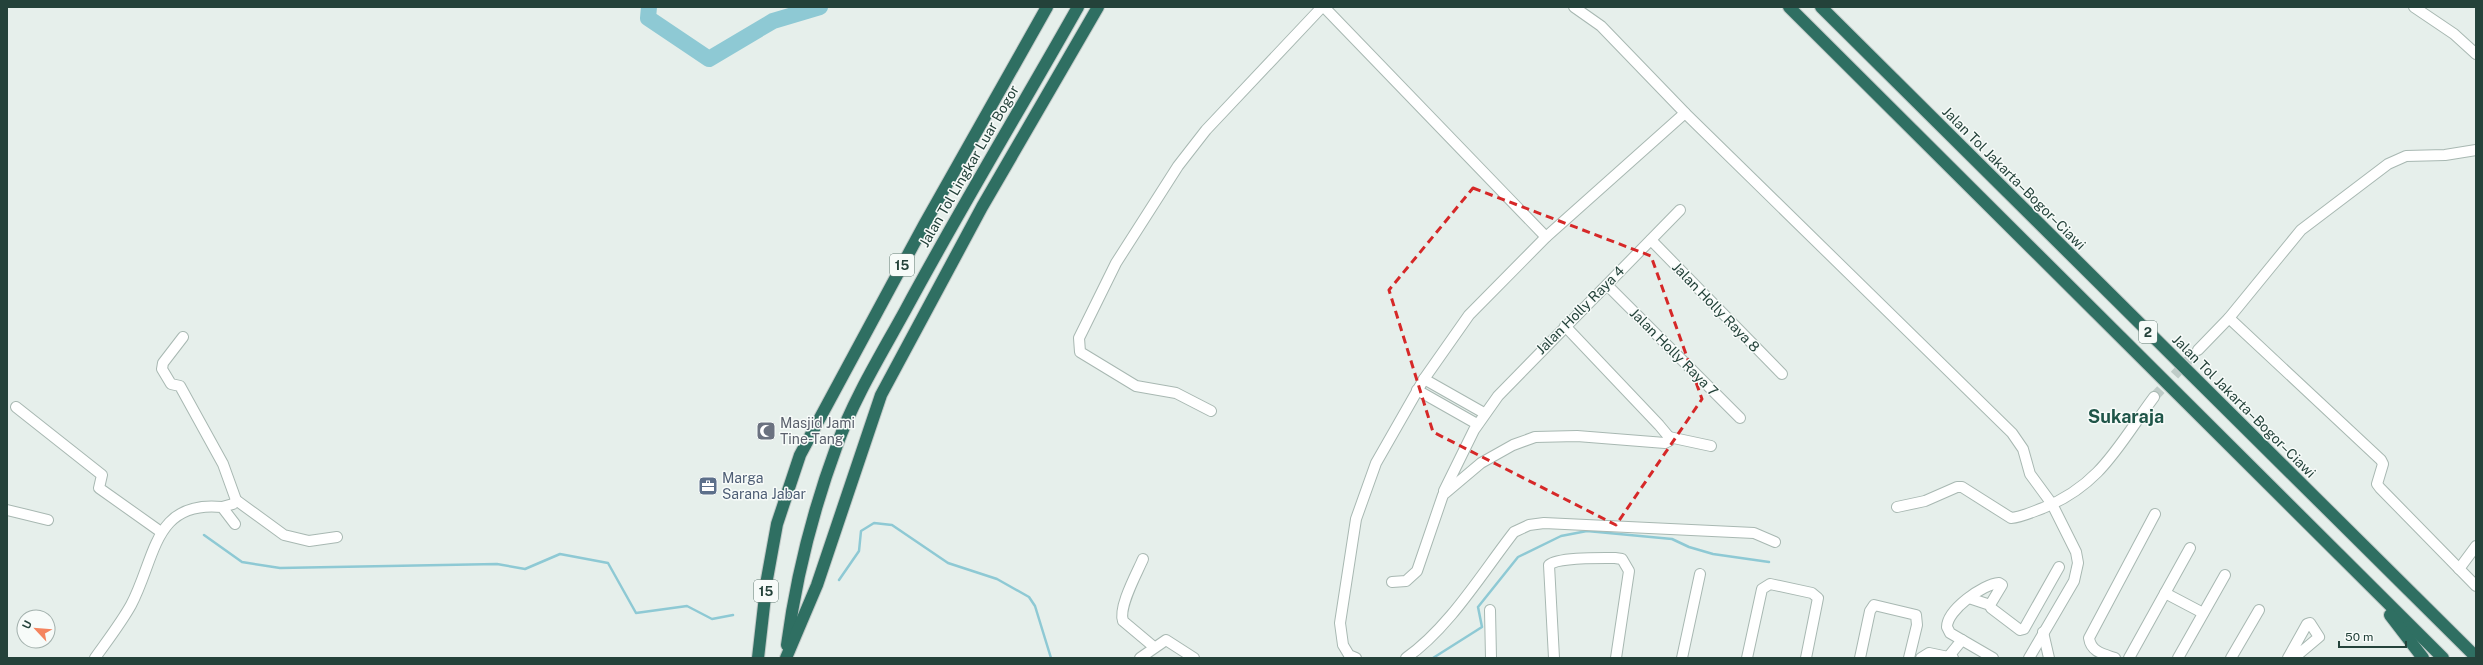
<svg xmlns="http://www.w3.org/2000/svg" width="2483" height="665" font-family="'Public Sans',sans-serif">
  <rect width="100%" height="100%" fill="#e6efeb"/>
  <g fill="none" stroke-linecap="round" stroke-linejoin="round">
    <g stroke="#8ec9d4" stroke-width="2.5">
      <path d="M204 535 242 562 280 568 497 564 525 569 560 554 608 563 636 613 687 606 712 619 733 615"/>
      <path d="M839 580 859 551 861 531 874 523 892 525 948 563 997 579 1029 597 1035 606 1051 658"/>
      <path d="M1433 658 1482 627 1478 607 1518 557 1561 536 1587 531 1672 539 1689 547 1713 554 1769 562"/>
    </g>
    <path stroke="#8ec9d4" stroke-width="16" d="M649 7 648 18 709 59 773 21 820 7"/>
    <path stroke="#bfccc8" stroke-width="10" stroke-dasharray="10 5" stroke-linecap="butt" d="M2154 397 2198 350"/>
    <g stroke="#a8b8b2" stroke-width="12">
      <g id="minor">
        <path d="M1324 7 1546 237"/>
        <path d="M1574 7 1601 26 1685 113 2012 433 2023 449 2030 474 2052 504 2076 552 2078 563 2074 581 2029 658"/>
        <path d="M2414 7 2454 34 2476 54"/>
        <path d="M1651 240 1782 374"/>
        <path d="M1607 285 1740 418"/>
        <path d="M2229 318 2381 460 2383 464 2377 484 2380 488 2476 586"/>
        <path d="M183 337 163 363 162 369 171 384 180 386 223 464 236 500 233 504 222 507"/>
        <path d="M2198 350 2229 318 2301 230 2388 164 2406 156 2445 155 2476 150"/>
        <path d="M1424 379 1484 413"/>
        <path d="M1417 390 1477 424"/>
        <path d="M16 407 102 475 99 488 161 532"/>
        <path d="M1211 411 1176 393 1136 386 1080 352 1079 338 1116 263 1178 166 1206 130 1322 7"/>
        <path d="M1669 437 1711 446"/>
        <path d="M1444 491 1474 430 1498 396 1680 210"/>
        <path d="M236 500 284 535 309 541 337 537"/>
        <path d="M1897 507 1925 501 1957 487H1962L2011 518C2022 517 2032 512 2043 508 2101 485 2119 444 2154 397"/>
        <path d="M7 510 48 520"/>
        <path d="M1143 559C1137 573 1118 607 1123 621L1154 647"/>
        <path d="M2459 569 2476 546"/>
        <path d="M1392 582 1406 581 1417 571 1443 495 1481 463 1513 445 1535 437 1577 436 1665 443 1669 441V437L1659 425 1565 326"/>
        <path d="M2165 593 2203 613"/>
        <path d="M1969 598 1990 605"/>
        <path d="M1490 610 1491 658"/>
        <path d="M2043 632 2049 658"/>
        <path d="M1949 656 1962 640"/>
        <path d="M95 658C107 641 121 623 131 605 156 558 153 500 222 507L235 524"/>
        <path d="M1140 658 1166 640 1194 658"/>
        <path d="M1356 658 1349 655 1343 645 1340 623 1356 519 1376 463 1424 379 1469 315 1546 237 1685 113"/>
        <path d="M1406 658C1449 628 1482 573 1514 532L1529 525 1544 523 1754 533 1775 542"/>
        <path d="M1554 658 1549 565C1558 557 1601 558 1615 558L1622 559 1629 571 1616 658"/>
        <path d="M1682 658 1700 574"/>
        <path d="M1747 658 1762 589 1770 584 1812 593 1818 598 1806 658"/>
        <path d="M1860 658 1870 611 1874 605 1916 615 1917 625 1909 658"/>
        <path d="M1921 658 1929 653 1953 658"/>
        <path d="M1993 658 1950 633 1947 627C1947 610 1983 584 1999 583L2002 585 1990 605 1991 608 2020 630 2024 629 2059 567"/>
        <path d="M2115 658C2103 654 2091 652 2089 638L2155 514"/>
        <path d="M2129 658 2190 548"/>
        <path d="M2178 658 2225 575"/>
        <path d="M2231 658 2259 610"/>
        <path d="M2288 658 2307 624 2310 623 2319 637 2294 658"/>
      </g>
    </g>
    <g stroke="#c2cac8" stroke-width="14">
      <g id="highway">
        <path d="M1789 7 2443 658"/>
        <path d="M1821 7 2476 657"/>
        <path d="M2390 615 2423 658"/>
        <path d="M787 645C796 577 813 510 837 445 854 398 882 353 906 309 961 207 1021 108 1078 7"/>
        <path d="M758 658 767 579 777 524 800 455 924 225 1047 7"/>
        <path d="M786 658 817 585 881 395 982 207 1098 7"/>
      </g>
    </g>
    <use href="#minor" stroke="#fff" stroke-width="10"/>
    <use href="#highway" stroke="#2f6f62" stroke-width="12"/>
  </g>
  <path fill="none" stroke="#d62828" stroke-width="3" stroke-dasharray="8 5" stroke-linejoin="round" d="M1473 188 1651 256 1702 399 1616 525 1433 432 1389 290Z"/>
  <defs>
    <g id="mosque-square" transform="scale(1)"><rect x="-9" y="-9" width="18" height="18" rx="4" fill="#6b7280" stroke="#f7fbf9"/><path d="M3.5-4.9A6 6 0 1 0 3.5 4.9A5 5 0 1 1 3.5-4.9Z" fill="#fff"/></g>
    <g id="office-square" transform="scale(1)"><rect x="-9" y="-9" width="18" height="18" rx="4" fill="#5c6f8a" stroke="#f7fbf9"/><path d="M-6-3h4V-5.5h4V-3h4V5H-6ZM-1-4.5V-3h2v-1.5ZM-6 0V1H6V0Z" fill="#fff"/></g>
  </defs>
  <g fill-rule="evenodd">
    <use href="#mosque-square" x="766" y="431"/>
    <use href="#office-square" x="708" y="486"/>
  </g>
  <g text-anchor="middle" stroke-width="3" stroke-linejoin="round" paint-order="stroke">
    <g fill="#f7fbf9" stroke="#637a73" stroke-width="1">
      <rect x="890" y="254" width="24" height="22" rx="3"/>
      <rect x="2139" y="321" width="18" height="22" rx="3"/>
      <rect x="754" y="580" width="24" height="22" rx="3"/>
    </g>
    <g font-size="13" font-weight="bold" fill="#24423a">
      <text x="902" y="270">15</text>
      <text x="2148" y="337">2</text>
      <text x="766" y="596">15</text>
    </g>
    <g font-size="14" fill="#24423a" stroke="#f7fbf9">
      <text transform="translate(969 166) rotate(-60)" y="5">Jalan Tol Lingkar Luar Bogor</text>
      <text transform="translate(2014 178) rotate(45)" y="5">Jalan Tol Jakarta–Bogor–Ciawi</text>
      <text transform="translate(1716 307) rotate(46)" y="5">Jalan Holly Raya 8</text>
      <text transform="translate(1580 310) rotate(-45)" y="5">Jalan Holly Raya 4</text>
      <text transform="translate(1674 352) rotate(45)" y="5">Jalan Holly Raya 7</text>
      <text transform="translate(2244 406) rotate(45)" y="5">Jalan Tol Jakarta–Bogor–Ciawi</text>
    </g>
    <g font-size="14" fill="#5b616d" stroke="#f7fbf9" text-anchor="start">
      <text x="780" y="428">Masjid Jami<tspan x="780" dy="16">Tine-Tang</tspan></text>
    </g>
    <g font-size="14" fill="#4e5e75" stroke="#f7fbf9" text-anchor="start">
      <text x="722" y="483">Marga<tspan x="722" dy="16">Sarana Jabar</tspan></text>
    </g>
    <g font-size="18" font-weight="bold" fill="#1f5548" stroke="#f7fbf9">
      <text x="2126" y="423">Sukaraja</text>
    </g>
  </g>
  <rect width="2483" height="665" fill="none" stroke="#24423a" stroke-width="16"/>
  <g transform="translate(36 629) rotate(296)"><circle r="19" fill="#f7fbf9" stroke="#a3b1ad"/>
  <path d="M0-3L7 15L0 10L-7 15Z" fill="#f4845f"/>
  <text y="-6" font-size="11" font-weight="bold" text-anchor="middle" fill="#24423a">U</text>
  </g>
  <path d="M2339 641v6h67v-6" fill="none" stroke="#24423a" stroke-width="2"/>
  <text x="2345" y="641" font-size="12" fill="#24423a" stroke="#f7fbf9" stroke-width="3" paint-order="stroke">50 m</text>
</svg>
